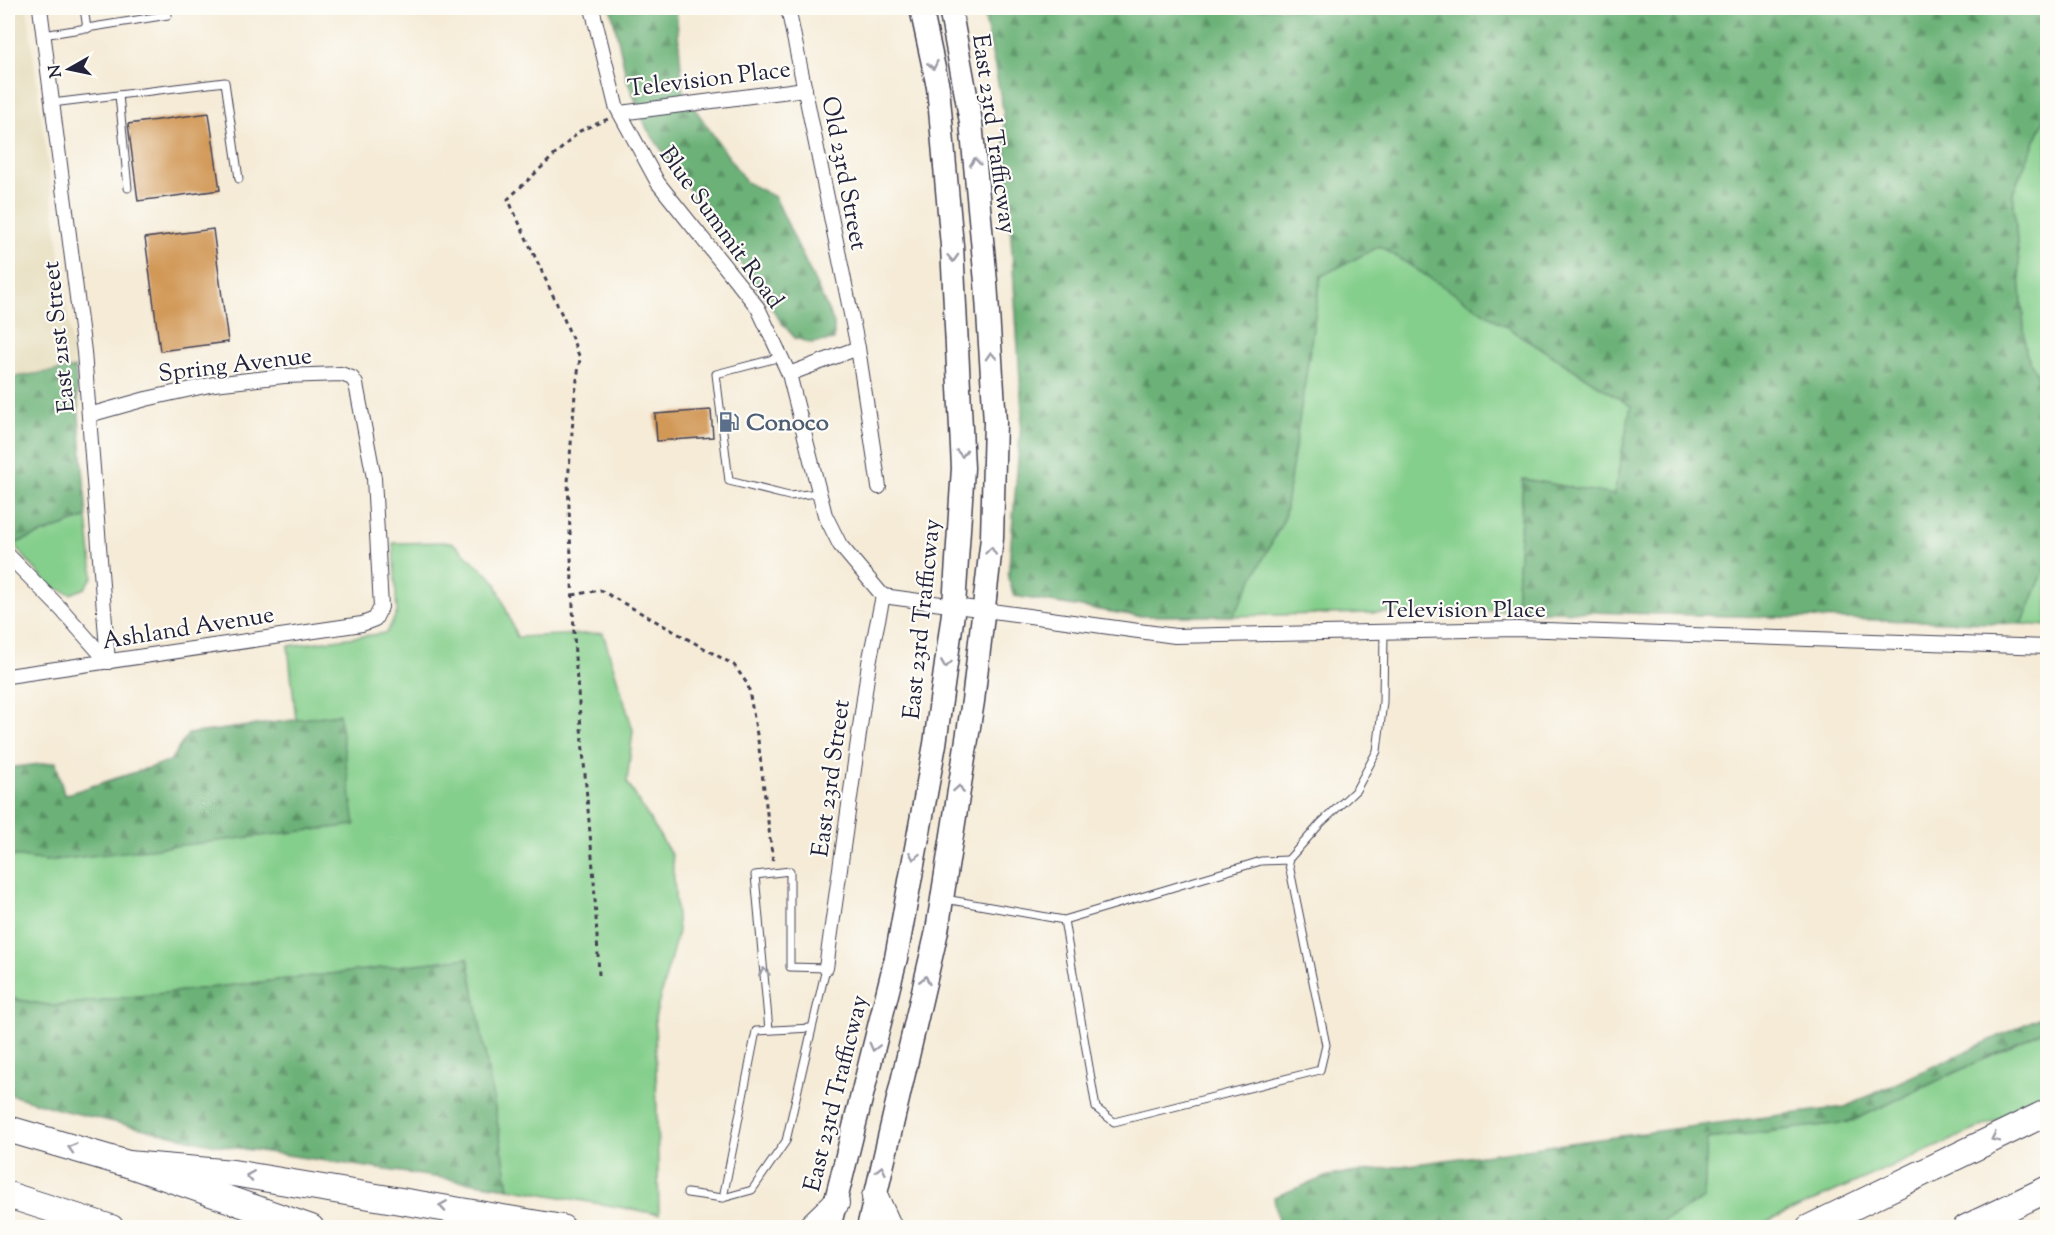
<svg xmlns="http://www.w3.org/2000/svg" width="2055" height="1235" font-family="'Sorts Mill Goudy',serif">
  <defs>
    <pattern id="forest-firs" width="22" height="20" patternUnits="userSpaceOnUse" patternTransform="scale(1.5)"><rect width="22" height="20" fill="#6cb278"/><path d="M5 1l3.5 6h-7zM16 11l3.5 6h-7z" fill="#589064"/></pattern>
  </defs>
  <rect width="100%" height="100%" fill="#fdfcf7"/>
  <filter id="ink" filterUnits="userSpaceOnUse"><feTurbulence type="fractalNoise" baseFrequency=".0167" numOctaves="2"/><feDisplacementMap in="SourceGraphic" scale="12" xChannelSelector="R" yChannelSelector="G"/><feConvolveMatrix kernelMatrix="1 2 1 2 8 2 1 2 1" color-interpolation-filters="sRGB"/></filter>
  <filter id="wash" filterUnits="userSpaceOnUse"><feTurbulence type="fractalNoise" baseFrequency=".008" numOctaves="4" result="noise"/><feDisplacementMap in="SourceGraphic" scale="24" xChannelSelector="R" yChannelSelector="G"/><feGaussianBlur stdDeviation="1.35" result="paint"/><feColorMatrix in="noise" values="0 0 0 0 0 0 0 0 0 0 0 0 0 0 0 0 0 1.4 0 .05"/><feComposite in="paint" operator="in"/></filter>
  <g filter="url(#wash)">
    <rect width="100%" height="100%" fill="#f5ebd7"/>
    <path fill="#e4dbba" d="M8 8H27L75 368 8 378Z"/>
    <g fill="#85cf8c" stroke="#547864" stroke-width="1.5">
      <path d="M2047 113V396L2026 353 2013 192Z"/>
      <path d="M1380 246 1631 406 1614 495 1523 479 1516 610 1233 616 1284 519 1321 276Z"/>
      <path d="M87 517 93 576 85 588 71 594 50 586 13 544Z"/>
      <path d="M452 542 495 581 517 637 603 633 633 730 627 782 672 856 678 931 655 1017 659 1214 509 1188 468 958 53 1006 8 998V855L47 861 339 714 296 720 288 646 386 633 397 613 393 543Z"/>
      <path d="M2047 563V626L2022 624Z"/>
      <path d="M2047 1029V1096L2013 1113 1754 1227 1650 1228 1704 1199 1706 1139 1850 1122Z"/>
    </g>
    <g fill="url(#forest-firs)" stroke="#476a5a" stroke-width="1.5">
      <path d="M611 8H676L683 92 746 182 775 197 834 323V340L811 343 795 338 782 323 647 129 627 80Z"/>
      <path d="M983 8H2047V113L2013 192 2026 353 2048 396 2047 563 2022 624 1516 610 1523 479 1614 495 1631 406 1380 246 1321 276 1284 519 1233 616H1136L1014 596 1008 578 1022 412 1003 109Z"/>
      <path d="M75 368 87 517 13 544 8 536V378Z"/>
      <path d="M339 714 355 825 47 861 8 855V768L56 762 64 795 170 761 188 734Z"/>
      <path d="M468 958 509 1188 211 1144 61 1110 8 1094V998L53 1006Z"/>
      <path d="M2047 1014V1029L1850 1122 1707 1139 1704 1199 1652 1227H1279L1274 1197 1328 1176 1695 1126 1845 1107Z"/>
    </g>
    <g id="blocks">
      <g fill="#d19856">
        <path d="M209 113 220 190 138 201 128 124Z"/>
        <path d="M213 229 228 342 160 351 145 238Z"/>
        <path d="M711 410 713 437 657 441 655 414Z"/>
      </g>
    </g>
  </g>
  <g filter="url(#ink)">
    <use href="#blocks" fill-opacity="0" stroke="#424052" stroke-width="1.5"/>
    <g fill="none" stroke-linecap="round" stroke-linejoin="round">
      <g stroke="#424052" stroke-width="9">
        <g id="service">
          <path d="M84 8 87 29"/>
          <path d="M43 35 168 15 167 8"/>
          <path d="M119 95 128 188"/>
          <path d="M52 103 225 82 239 179"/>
          <path d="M781 357 716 374 729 481 789 496 819 493"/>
          <path d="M1288 860 1321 823 1356 790 1377 751 1383 702 1384 632"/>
          <path d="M945 899 1064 920 1096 1108 1114 1122 1320 1070 1326 1045 1288 860 1261 861 1064 920"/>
          <path d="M687 1193 723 1198 752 1190 786 1141 826 968 790 967V871L755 875 769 1030"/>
          <path d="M723 1198 756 1031 811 1028"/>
        </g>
      </g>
      <g stroke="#424052" stroke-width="16">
        <g id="minor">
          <path d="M40 8 84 352 108 662"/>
          <path d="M592 8 616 106 658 183 758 308 789 374 825 515 840 545 883 596"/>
          <path d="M788 8 858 348 879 487"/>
          <path d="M620 113 805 89"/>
          <path d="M789 374 858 348"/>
          <path d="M8 555 62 610 108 662"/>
          <path d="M883 596 1175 636 1516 629 2048 647"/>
          <path d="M8 676 362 624 375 619 381 607 374 478 356 384 352 378 341 374 284 376 214 384 146 399 89 415"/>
          <path d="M826 968 869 663 883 596"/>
        </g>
      </g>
      <g stroke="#424052" stroke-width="25">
        <g id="primary">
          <path d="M829 1228 896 958 935 744 954 606 963 468 952 246 938 87 921 8"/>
          <path d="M868 1228 937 931 973 701 992 538 995 422 986 282 971 122 950 8"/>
        </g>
      </g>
      <g stroke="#424052" stroke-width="28">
        <g id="motorway">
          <path d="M8 1129 128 1164 311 1228"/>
          <path d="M128 1164 233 1173 562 1228"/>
          <path d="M8 1195 111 1228"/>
          <path d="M875 1197 889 1228"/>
          <path d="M810 1228 836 1203"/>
          <path d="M1809 1228 2048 1112"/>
          <path d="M1966 1228 2048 1189"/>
        </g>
      </g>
      <g stroke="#424052" stroke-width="3" stroke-dasharray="4.5 4.5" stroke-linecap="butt">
        <path d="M573 595 600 590 734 665 748 685 758 740 773 862"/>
        <path d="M599 975 594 880 575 657 568 482 575 394 580 358 564 319 508 199 580 131 608 119"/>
      </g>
      <use href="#service" stroke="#fff" stroke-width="7"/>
      <use href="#minor" stroke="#fff" stroke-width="14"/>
      <use href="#primary" stroke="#fff" stroke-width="22"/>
      <use href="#motorway" stroke="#fff" stroke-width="26"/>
    </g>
    <defs><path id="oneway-chevron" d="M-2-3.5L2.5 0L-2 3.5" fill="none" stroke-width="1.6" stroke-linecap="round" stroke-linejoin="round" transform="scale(1.5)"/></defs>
    <g stroke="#9c9ca7">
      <use href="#oneway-chevron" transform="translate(933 65) rotate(78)"/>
      <use href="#oneway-chevron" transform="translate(975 162) rotate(-96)"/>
      <use href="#oneway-chevron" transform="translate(953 258) rotate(87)"/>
      <use href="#oneway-chevron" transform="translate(991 356) rotate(-93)"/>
      <use href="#oneway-chevron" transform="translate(962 453) rotate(87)"/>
      <use href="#oneway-chevron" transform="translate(991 551) rotate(-84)"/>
      <use href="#oneway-chevron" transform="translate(946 664) rotate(98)"/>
      <use href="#oneway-chevron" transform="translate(959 789) rotate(-81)"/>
      <use href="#oneway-chevron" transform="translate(914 856) rotate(100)"/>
      <use href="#oneway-chevron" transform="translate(764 972) rotate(-95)"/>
      <use href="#oneway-chevron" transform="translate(925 980) rotate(-77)"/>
      <use href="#oneway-chevron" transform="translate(874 1047) rotate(104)"/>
      <use href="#oneway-chevron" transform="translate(1995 1138) rotate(154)"/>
      <use href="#oneway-chevron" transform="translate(72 1148) rotate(-164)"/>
      <use href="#oneway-chevron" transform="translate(881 1170) rotate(-77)"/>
      <use href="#oneway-chevron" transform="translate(250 1176) rotate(-171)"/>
      <use href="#oneway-chevron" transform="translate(443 1206) rotate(-171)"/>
    </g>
  </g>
  <defs>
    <g id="fuel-bare" transform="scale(1.62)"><path d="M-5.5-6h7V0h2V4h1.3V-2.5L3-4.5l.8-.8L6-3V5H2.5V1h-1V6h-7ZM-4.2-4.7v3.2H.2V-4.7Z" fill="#5c6f8a" stroke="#fdfcf7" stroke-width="2.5" paint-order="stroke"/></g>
  </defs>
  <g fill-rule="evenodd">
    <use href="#fuel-bare" x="729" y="422"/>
  </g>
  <g text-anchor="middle" stroke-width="4.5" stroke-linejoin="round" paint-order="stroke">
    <g font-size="24" fill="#22223b" stroke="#fdfcf7">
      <text transform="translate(709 78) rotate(-7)" y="8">Television Place</text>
      <text transform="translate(995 134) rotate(82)" y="8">East 23rd Trafficway</text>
      <text transform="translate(845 173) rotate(79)" y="8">Old 23rd Street</text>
      <text transform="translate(722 227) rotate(54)" y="8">Blue Summit Road</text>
      <text transform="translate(58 337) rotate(-96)" y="8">East 21st Street</text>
      <text transform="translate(235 364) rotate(-7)" y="8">Spring Avenue</text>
      <text x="1464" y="617">Television Place</text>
      <text transform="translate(921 619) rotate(-84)" y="8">East 23rd Trafficway</text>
      <text transform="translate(188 627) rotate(-9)" y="8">Ashland Avenue</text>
      <text transform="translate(830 778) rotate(-82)" y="8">East 23rd Street</text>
      <text transform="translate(835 1093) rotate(-76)" y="8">East 23rd Trafficway</text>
    </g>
    <g font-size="24" font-weight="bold" fill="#4e5e75" stroke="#fdfcf7" text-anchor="start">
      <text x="746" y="430">Conoco</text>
    </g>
  </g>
  <rect width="2055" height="1235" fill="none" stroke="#fdfcf7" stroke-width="30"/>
  <g transform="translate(69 69) rotate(261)" stroke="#fdfcf7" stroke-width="4.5" paint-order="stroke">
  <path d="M0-4.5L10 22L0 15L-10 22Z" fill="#22223b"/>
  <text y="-9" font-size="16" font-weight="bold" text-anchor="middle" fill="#22223b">N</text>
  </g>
</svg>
